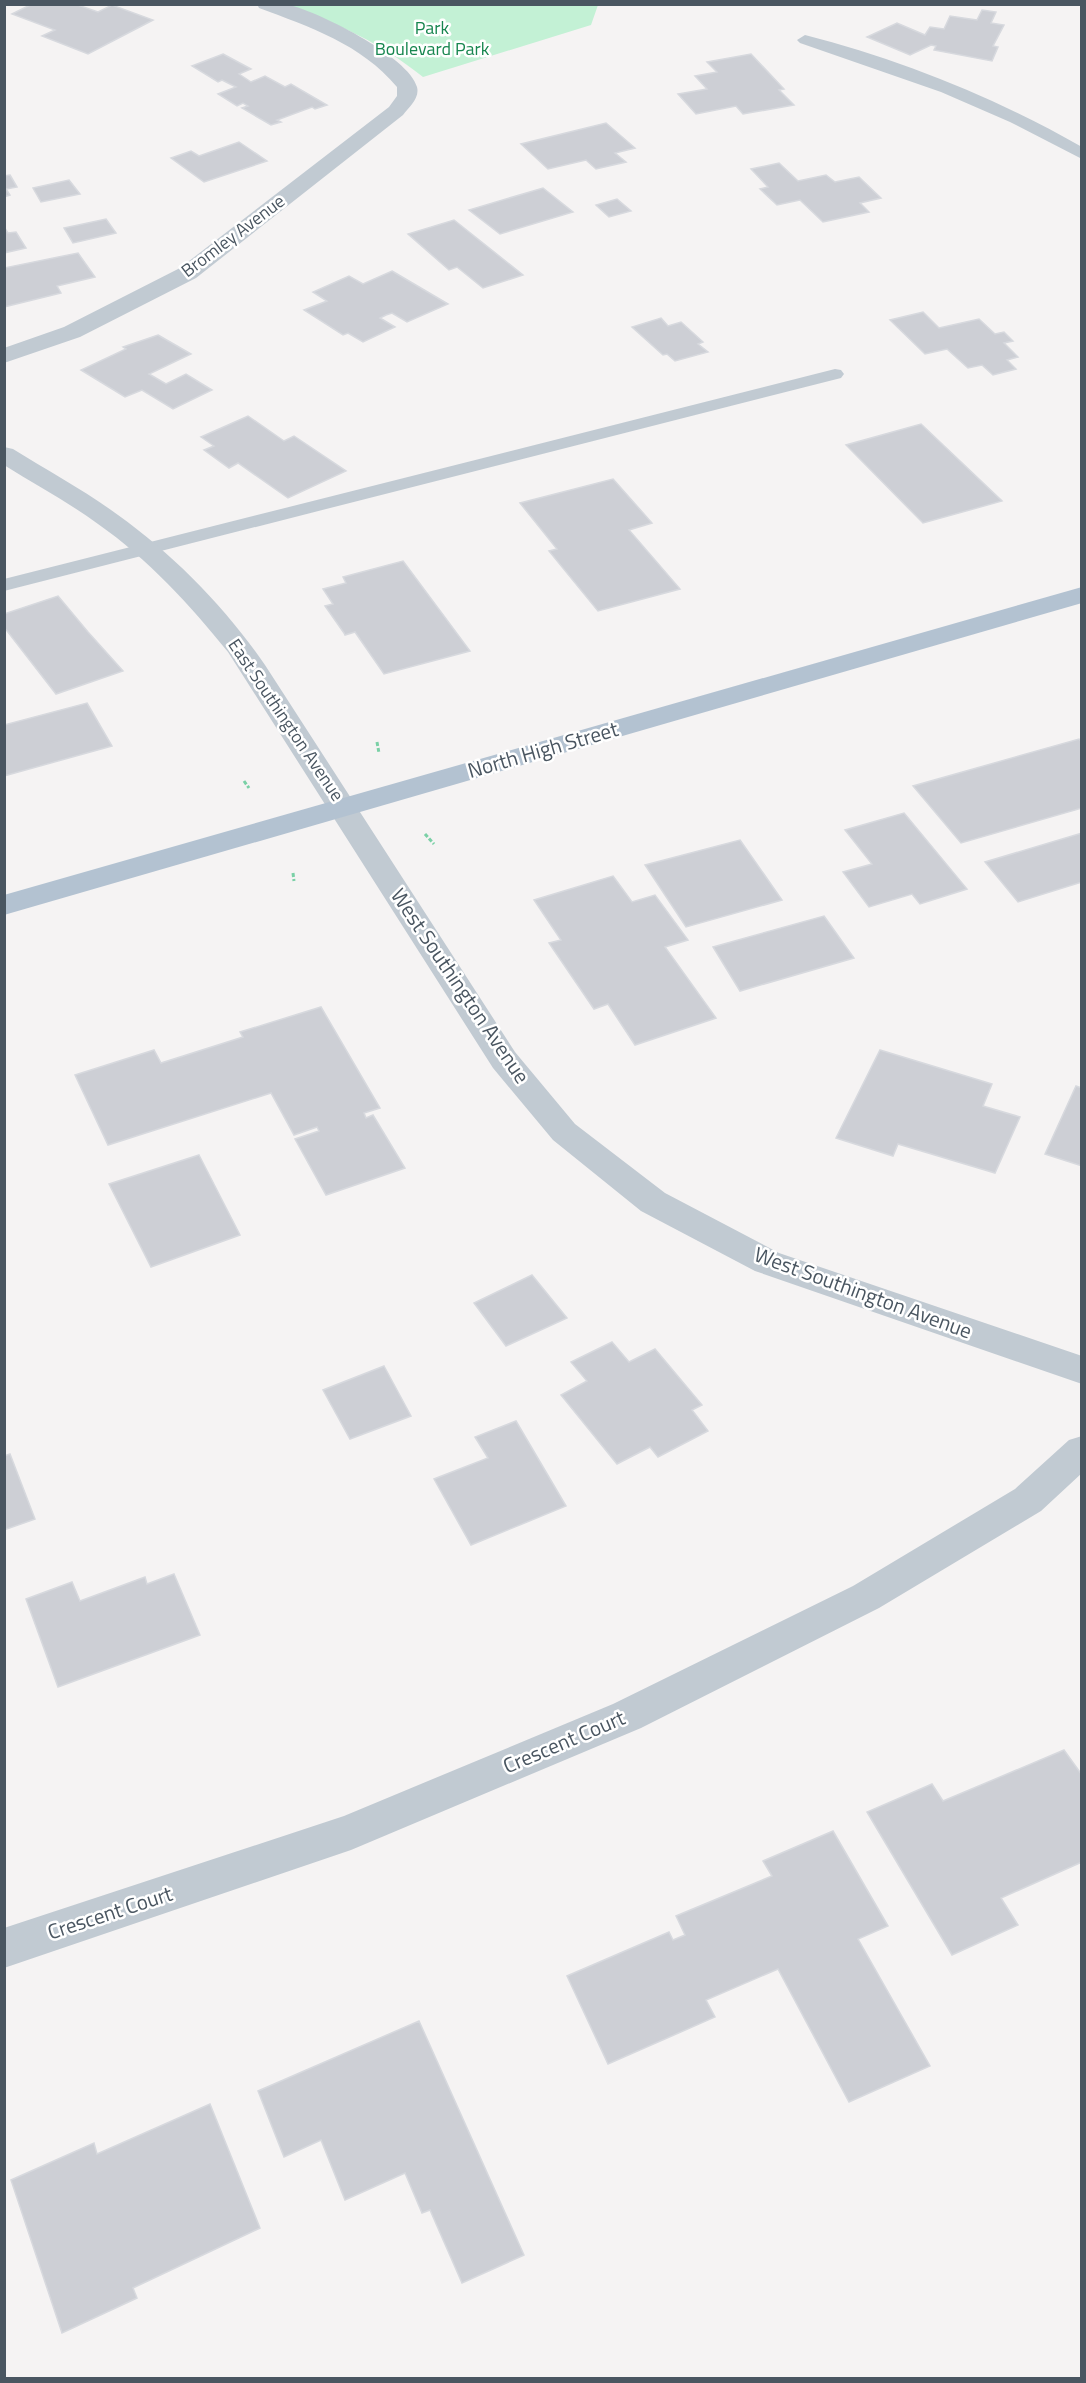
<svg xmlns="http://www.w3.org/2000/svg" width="1086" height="2383" font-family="'Titillium Web',sans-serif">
  <rect width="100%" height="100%" fill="#f5f3f3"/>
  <path fill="#c3f1d5" d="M289 5H598L591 25 423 77C378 41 341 26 289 5Z"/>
  <g fill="#cdcfd5" stroke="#d7d9de" stroke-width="1.5">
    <path d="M32 4H75L98 12 112 5 153 20 88 54 42 36 55 30 12 14Z"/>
    <path d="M982 10 996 12 991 23 1004 25 993 46 998 47 992 61 934 50 936 46 931 45 910 55 867 37 897 23 925 35 930 27 944 29 950 16 977 20Z"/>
    <path d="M223 54 251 69 239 74 251 82 265 76 285 87 291 84 327 105 315 109 312 107 277 120 281 122 271 125 242 108 248 106 243 103 237 106 218 94 236 87 222 80 218 82 192 66Z"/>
    <path d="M751 54 784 89 779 90 794 105 743 114 736 106 696 114 678 94 707 89 695 76 717 72 707 62Z"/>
    <path d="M606 123 635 148 615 153 626 162 596 169 586 160 548 169 521 144Z"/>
    <path d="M239 142 267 161 204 182 171 158 191 151 199 156Z"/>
    <path d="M779 163 798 181 826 175 835 182 859 177 881 198 860 203 869 212 823 222 800 200 777 205 760 189 768 187 751 169Z"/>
    <path d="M10 175 17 187 6 189 10 195 4 197V176Z"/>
    <path d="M69 180 80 194 41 202 33 188Z"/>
    <path d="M543 188 573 212 500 234 469 210Z"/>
    <path d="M617 199 631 211 609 217 596 205Z"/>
    <path d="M106 219 116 233 73 243 64 228Z"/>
    <path d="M454 220 523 275 483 288 457 267 449 270 408 234Z"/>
    <path d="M4 227 8 233 16 232 26 248 4 253Z"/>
    <path d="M78 253 95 277 57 286 61 293 4 307V268Z"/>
    <path d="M392 271 448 304 407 322 392 313 386 315 380 318 395 327 363 342 348 333 343 335 304 310 327 301 313 292 349 276 363 284Z"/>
    <path d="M923 312 939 328 979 319 995 334 1004 332 1013 341 1004 343 1018 357 1007 360 1016 369 993 375 982 365 968 368 947 349 925 354 890 320Z"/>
    <path d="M661 318 668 326 681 322 703 342 698 344 708 352 675 361 667 354 663 355 632 327Z"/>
    <path d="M158 335 191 354 149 374 166 384 186 374 212 390 173 409 142 390 125 397 81 370 126 349 123 347Z"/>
    <path d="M248 416 284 441 294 436 346 471 288 498 238 463 229 468 204 450 214 446 201 437Z"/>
    <path d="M921 424 1002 501 923 523 846 445Z"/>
    <path d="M613 479 652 523 629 530 680 589 598 611 549 551 557 549 520 503Z"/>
    <path d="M403 561 470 651 384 674 355 632 345 635 344 633 325 606 333 604 323 589 346 583 343 577Z"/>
    <path d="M58 596 88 632 123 671 56 694 4 627V614Z"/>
    <path d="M87 703 112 746 4 776V725Z"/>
    <path d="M1079 739 1082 742V808L961 843 913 786Z"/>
    <path d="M904 813 967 889 920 904 912 894 869 907 843 872 872 864 845 830Z"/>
    <path d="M1082 833V882L1018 902 985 862Z"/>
    <path d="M740 840 782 900 686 927 645 865Z"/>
    <path d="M613 876 632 902 655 895 688 940 665 947 716 1018 635 1045 608 1004 594 1009 549 943 561 940 534 900Z"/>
    <path d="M824 916 854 958 740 991 713 947Z"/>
    <path d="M321 1007 380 1108 364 1113 366 1118 373 1115 405 1168 326 1195 295 1139 319 1131 317 1127 294 1135 271 1093 108 1145 75 1075 154 1050 161 1063 243 1037 240 1032Z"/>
    <path d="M880 1050 992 1084 983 1106 1020 1117 995 1173 898 1144 893 1156 836 1138Z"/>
    <path d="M1076 1086 1082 1088V1166L1045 1154Z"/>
    <path d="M199 1155 240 1235 151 1267 109 1184Z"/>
    <path d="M532 1275 567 1318 506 1346 474 1303Z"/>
    <path d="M612 1342 629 1362 655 1349 702 1405 692 1410 708 1431 658 1457 650 1447 617 1464 561 1395 587 1381 571 1362Z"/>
    <path d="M384 1366 411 1416 350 1439 323 1390Z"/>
    <path d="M516 1421 566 1506 471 1545 434 1479 488 1458 475 1437Z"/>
    <path d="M10 1454 35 1519 4 1530V1456Z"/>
    <path d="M174 1574 200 1635 58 1687 26 1599 72 1582 80 1601 145 1577 147 1584Z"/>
    <path d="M1064 1750 1082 1775V1862L1001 1898 1018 1925 952 1955 867 1812 932 1784 943 1801Z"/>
    <path d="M833 1831 888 1926 858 1939 930 2066 849 2102 778 1969 706 2000 715 2017 608 2064 567 1976 669 1932 673 1940 685 1935 676 1916 772 1876 763 1861Z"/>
    <path d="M419 2021 524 2255 462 2283 430 2210 422 2213 405 2173 345 2200 321 2140 284 2157 258 2091Z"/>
    <path d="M210 2104 260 2228 133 2288 137 2298 62 2333 11 2180 94 2143 97 2154Z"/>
  </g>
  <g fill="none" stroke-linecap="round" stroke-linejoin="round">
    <g stroke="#7ad0a6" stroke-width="3" stroke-dasharray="4 2" stroke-linecap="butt">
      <path d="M377 742 379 753"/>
      <path d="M244 781 249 788"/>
      <path d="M425 834 434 844"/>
      <path d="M293 873 294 881"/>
    </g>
    <g fill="#c1cad2" fill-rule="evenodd">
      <path d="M805 35C900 59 996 98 1082 147V159L1010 122 941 92 800 43 797 40Z"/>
      <path d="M835 369 841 370 844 374 841 378 4 591V579Z"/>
    </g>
    <g fill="#c1cad2" fill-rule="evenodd">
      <path d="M257 4C266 4 276 3 285 4 314 9 410 57 417 87 420 98 409 107 403 115L196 278 80 337 4 363V348L64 327 180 268 389 107 397 96V87C361 44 310 27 259 8Z"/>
      <path d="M4 447 13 449C48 471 84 490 118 515 174 555 226 608 265 665L515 1052 575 1124 665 1193 779 1253 1082 1356V1384L755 1271 641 1211 553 1140 493 1068 228 652C190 605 148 559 98 524 68 502 36 485 4 465Z"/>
      <path d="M1082 1436V1473L1041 1511 879 1608 641 1728 351 1850 4 1968V1928L344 1816 613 1704 853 1586 1015 1489 1069 1440Z"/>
    </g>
    <path fill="#b3c2d1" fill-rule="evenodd" d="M1082 587V603L4 915V895Z"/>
  </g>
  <g text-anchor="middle" stroke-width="5" stroke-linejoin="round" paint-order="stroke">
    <g font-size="18" fill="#17864f" stroke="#fff">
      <text x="432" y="34">Park<tspan x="432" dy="21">Boulevard Park</tspan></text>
    </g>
    <g font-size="18" fill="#4a5661" stroke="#fff">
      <text transform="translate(233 236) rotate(-37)" y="6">Bromley Avenue</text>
      <text transform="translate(286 720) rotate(56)" y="6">East Southington Avenue</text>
    </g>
    <g font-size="21" fill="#4a5661" stroke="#fff">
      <text transform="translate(543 750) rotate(-16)" y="7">North High Street</text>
      <text transform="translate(460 986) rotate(56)" y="7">West Southington Avenue</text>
      <text transform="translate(863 1293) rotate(20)" y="7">West Southington Avenue</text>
      <text transform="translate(564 1742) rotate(-23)" y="7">Crescent Court</text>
      <text transform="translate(110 1913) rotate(-18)" y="7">Crescent Court</text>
    </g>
  </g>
  <rect width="1086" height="2383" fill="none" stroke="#4a5661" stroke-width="12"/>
</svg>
